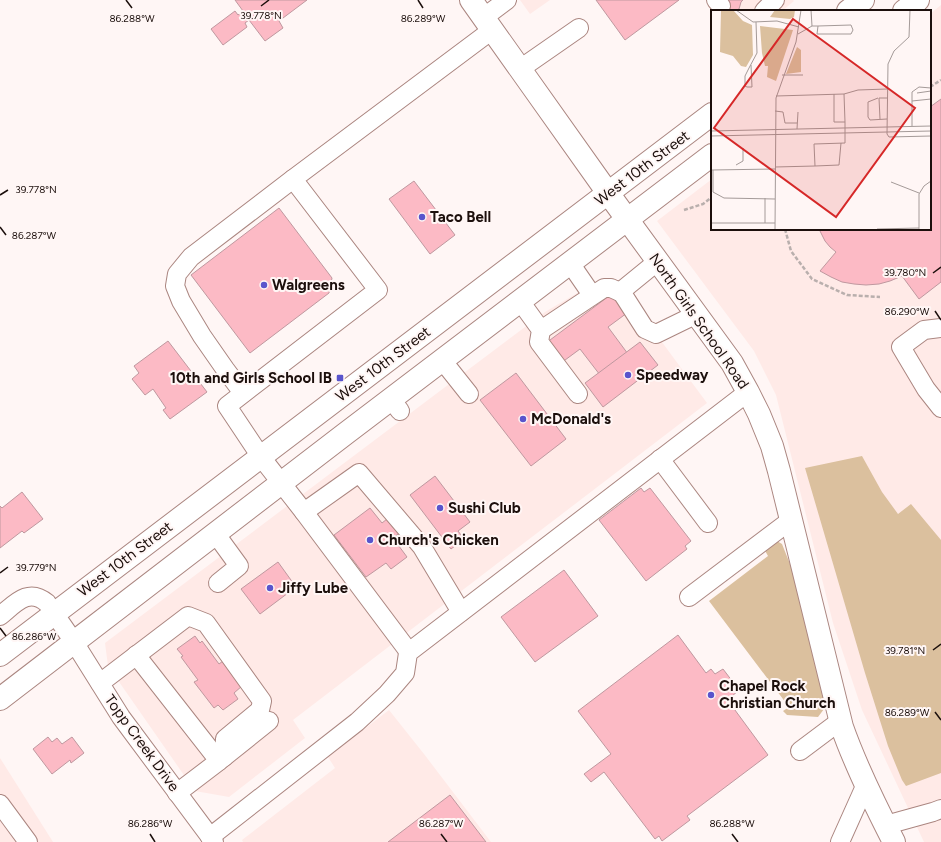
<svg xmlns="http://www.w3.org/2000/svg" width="941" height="842" font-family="Figtree,sans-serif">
  <rect width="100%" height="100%" fill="#fff6f5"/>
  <g fill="#ffeae7">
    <path d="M520 0H550L530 14Z"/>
    <path d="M706 0H793L794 1 782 11H715Z"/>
    <path d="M941 5V842H924L862 710 833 623 776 395 754 351 657 221 712 179V229H930V14Z"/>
    <path d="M601 279 616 280 707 403 293 720 305 738 229 797 195 791 108 666 105 643 545 312Z"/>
    <path d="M389 710 424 754 491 842H243L242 840 335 768 328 757Z"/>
    <path d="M0 758 53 842H0Z"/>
  </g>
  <g fill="#dbc09e">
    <path d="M862 456 882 492 898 514 911 504 941 540V773L906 786 902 780 888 746 865 673 805 468Z"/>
    <path d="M777 541 782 544 792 569 827 705 818 717 787 715 783 711 789 707 709 601 768 556 763 547Z"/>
  </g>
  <g fill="#fcbac5" stroke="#bf989f">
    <path d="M235 0H307L279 21 283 28 265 41 249 20 245 23 247 27 223 45 211 29 235 11 238 15 243 11Z"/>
    <path d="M596 0H679L625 40Z"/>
    <path d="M723 0H743L741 2 739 9 735 11H715Z"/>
    <path d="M941 99V282L919 299 902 276 890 281 879 284 866 285 854 284 842 282 831 277 820 271 836 252 830 247 825 241 819 229H930V107Z"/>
    <path d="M414 181 455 235 430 254 389 199Z"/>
    <path d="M279 208 332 278 329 293 250 353 191 275Z"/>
    <path d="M613 293 627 313 608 327 628 354 600 375 580 349 561 363 546 343Z"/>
    <path d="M168 341 207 392 170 419 163 410 166 408 153 389 145 395 132 379 139 373 134 366Z"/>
    <path d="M640 342 658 365 603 407 585 383Z"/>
    <path d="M516 373 566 439 531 466 480 400Z"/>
    <path d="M435 476 470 522 458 531 464 539 451 549 410 495Z"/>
    <path d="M641 488 644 492 650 488 691 541 685 546 687 549 646 581 599 520Z"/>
    <path d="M22 492 43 519 24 533 22 531 0 548V506L2 508Z"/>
    <path d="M370 508 382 523 392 515 403 530 393 538 407 557 391 569 386 563 366 577 334 535Z"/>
    <path d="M278 562 296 587 260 614 241 589Z"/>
    <path d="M564 570 598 616 535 662 501 617Z"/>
    <path d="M678 635 706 673 711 669 715 674 723 669 739 690 731 697 736 703 732 706 768 755 687 816 690 820 662 841 659 836 655 839 604 772 591 782 584 774 611 754 578 711Z"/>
    <path d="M195 636 200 643 202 641 219 664 223 661 242 686 234 693 238 699 223 710 218 705 214 708 194 682 198 680 181 657 183 656 177 649Z"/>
    <path d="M48 737 52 742 57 738 62 744 72 737 84 753 71 763 70 760 52 774 33 749Z"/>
    <path d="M450 795 486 842H388Z"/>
  </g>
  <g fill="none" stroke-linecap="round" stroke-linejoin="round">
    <g stroke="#ab8680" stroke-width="20">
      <g id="minor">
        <path d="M716 0 721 6"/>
        <path d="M764 11 775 0"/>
        <path d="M483 18 507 0"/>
        <path d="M520 69 579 28"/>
        <path d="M570 263 592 295"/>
        <path d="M620 292 658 261"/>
        <path d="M520 301 541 330 539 342 578 394"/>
        <path d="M941 328 924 330 901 347 926 389 941 408"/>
        <path d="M541 330 604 288H611L622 293 645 329 656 334 697 314"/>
        <path d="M442 360 469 394"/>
        <path d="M243 393 225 369 202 336 181 301 175 286 177 274 191 257 293 179"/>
        <path d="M391 399 400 411"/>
        <path d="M660 459 708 523"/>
        <path d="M304 512 261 457 227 406 378 290 293 179 492 30"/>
        <path d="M215 533 239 566 218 583"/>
        <path d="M689 597 791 520"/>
        <path d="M0 616C15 604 28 587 47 603L74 642 121 717 214 842"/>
        <path d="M409 652 304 512 359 473 422 547 461 612"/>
        <path d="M136 655 219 761 177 793"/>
        <path d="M100 683 188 616 206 623 262 701 260 710 225 739 224 757"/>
        <path d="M800 751 840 721"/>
        <path d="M219 761 269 721"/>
        <path d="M0 804 28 842"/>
        <path d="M886 825 933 812 941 809"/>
        <path d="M210 837 357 722 387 694 405 673 408 653 409 652 748 392"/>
        <path d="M840 842 866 784"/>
      </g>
    </g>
    <g stroke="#ab8680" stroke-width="24">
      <g id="major">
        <path d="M471 0 608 193 732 363 748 392 759 414 772 446 779 471 842 727C856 767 875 805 894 842"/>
        <path d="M848 11 863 0"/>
        <path d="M904 11 918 0"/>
        <path d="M0 655 712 114"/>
        <path d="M0 699 345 434 712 155"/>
      </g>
    </g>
    <g stroke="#b9afad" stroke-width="2.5" stroke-dasharray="4 2" stroke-linecap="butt">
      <path d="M930 87 941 80"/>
      <path d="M684 210 703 204 712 197"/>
      <path d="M785 229 791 251 812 279 847 295 880 297"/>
    </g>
    <use href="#minor" stroke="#fff" stroke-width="18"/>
    <use href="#major" stroke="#fff" stroke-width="22"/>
  </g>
  <path fill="none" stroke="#1c0f0c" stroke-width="1.5" d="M126 0 132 8M418 0 423 8M261 6 269 0M0 195 8 190M0 227 6 235M933 273 941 267M935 311 941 320M0 573 8 567M0 628 6 636M933 650 941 644M935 712 941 720M150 834 155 842M441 834 447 842M732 834 738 842"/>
  <g fill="#5954cc" stroke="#fff6f5" stroke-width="1.5">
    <circle cx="422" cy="217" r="4"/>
    <circle cx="264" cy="285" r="4"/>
    <circle cx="628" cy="375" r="4"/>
    <rect x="336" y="374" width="8" height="8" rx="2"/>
    <circle cx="523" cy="419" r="4"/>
    <circle cx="440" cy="508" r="4"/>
    <circle cx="370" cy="540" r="4"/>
    <circle cx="270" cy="588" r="4"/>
    <circle cx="711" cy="695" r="4"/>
  </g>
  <g text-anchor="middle" stroke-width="4" stroke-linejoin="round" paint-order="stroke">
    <g font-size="15" fill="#1c0f0c" stroke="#fff6f5">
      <text transform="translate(642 168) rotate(-37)" y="5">West 10th Street</text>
      <text transform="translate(699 321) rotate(55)" y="5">North Girls School Road</text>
      <text transform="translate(383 364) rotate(-37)" y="5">West 10th Street</text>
      <text transform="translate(125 559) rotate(-37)" y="5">West 10th Street</text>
      <text transform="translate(142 743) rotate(54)" y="5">Topp Creek Drive</text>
    </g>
    <g font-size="15" font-weight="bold" fill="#1c0f0c" stroke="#fff6f5" text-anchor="start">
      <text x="430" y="222">Taco Bell</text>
      <text x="272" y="290">Walgreens</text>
      <text x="636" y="380">Speedway</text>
      <text x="332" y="383" text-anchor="end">10th and Girls School IB</text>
      <text x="531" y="424">McDonald's</text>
      <text x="448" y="513">Sushi Club</text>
      <text x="378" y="545">Church's Chicken</text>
      <text x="278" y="593">Jiffy Lube</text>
      <text x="719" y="691">Chapel Rock<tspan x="719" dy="17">Christian Church</tspan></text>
    </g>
  </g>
  <g transform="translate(711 10)">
    <rect width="220" height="220" fill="#fff6f5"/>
    <path d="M10 0H22L32 11 41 15 42 45 35 57 30 56 22 46 9 42ZM64 0H84L83 7 79 9 59 7ZM49 16 82 20 65 71 56 67 57 56H54L51 43ZM86 37 90 40V62L75 64Z" fill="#dbc09e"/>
    <path fill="none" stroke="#a49a98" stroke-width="1" d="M25 0 42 12 66 11 88 17M199 0 198 27 183 41 177 54 176 124 178 127 220 126M101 16H107L140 15 142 20 140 24H106L107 16M87 24 101 16 100 0M40 55 41 77H36L34 76V66L38 58 46 43 45 12M71 65H92M206 83 220 81M123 84V112H134L133 84M65 86 133 84 147 80 176 79M167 88 157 92V107L159 110 176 109M201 91 220 89M64 101 72 102 74 113H86M169 109 168 88H177M201 116V82L208 77 220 78M86 119 87 102M0 121 220 116M0 126 220 121M25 155 32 151V138M104 156 128 155 130 133M64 157 104 156 103 134 134 133V112M0 160 64 159M2 160V182M180 172 208 183M2 182 13 188 64 189M54 188V213M0 213H64M166 219 208 218M64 220 65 88 85 32 90 0M208 220V184L213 176 220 171"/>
    <path fill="#d62828" fill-opacity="0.15" stroke="#d62828" stroke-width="2" d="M82 9 204 98 125 207 3 118Z"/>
    <rect width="220" height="220" fill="none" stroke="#1c0f0c" stroke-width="2"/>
  </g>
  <g font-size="10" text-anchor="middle" fill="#1c0f0c" stroke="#fff6f5" stroke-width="4" stroke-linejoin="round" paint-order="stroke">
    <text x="261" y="19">39.778°N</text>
    <text x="132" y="22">86.288°W</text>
    <text x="423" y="22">86.289°W</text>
    <text x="36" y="193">39.778°N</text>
    <text x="34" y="239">86.287°W</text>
    <text x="905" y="276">39.780°N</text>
    <text x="907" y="315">86.290°W</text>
    <text x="36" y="571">39.779°N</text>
    <text x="34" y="640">86.286°W</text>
    <text x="905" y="654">39.781°N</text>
    <text x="907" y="716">86.289°W</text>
    <text x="150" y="827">86.286°W</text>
    <text x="441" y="827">86.287°W</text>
    <text x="732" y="827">86.288°W</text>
  </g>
</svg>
